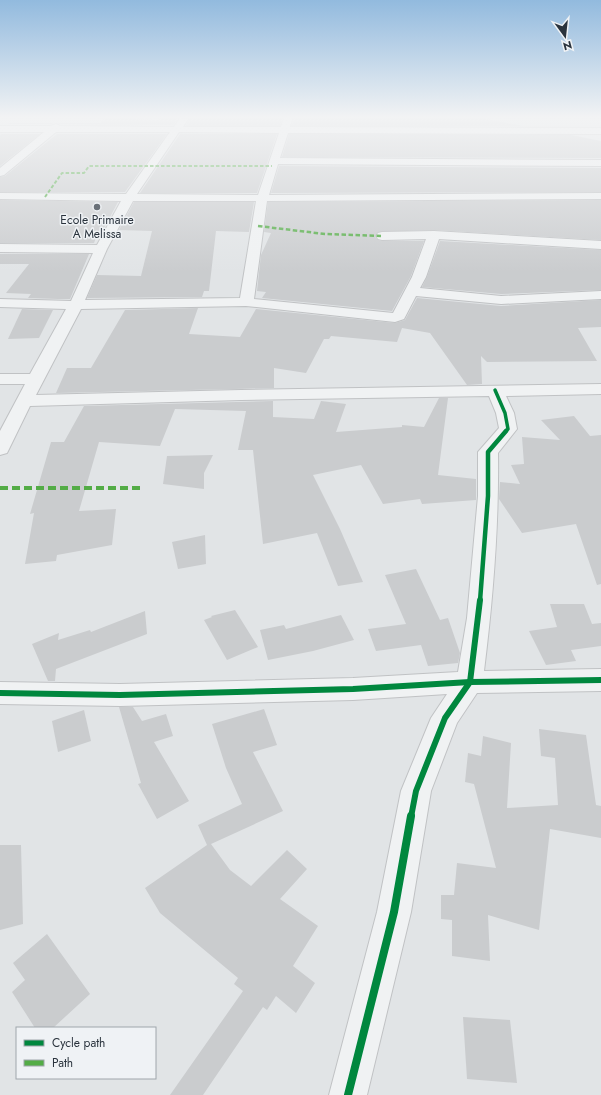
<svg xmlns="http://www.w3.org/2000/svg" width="601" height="1095" font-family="Jost,sans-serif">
  <rect width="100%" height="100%" fill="#e1e4e6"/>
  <g fill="#caccce">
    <path d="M105 118 158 120 159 118H178L173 125 60 124 57 123H100Z"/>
    <path d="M189 118H282L280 126H186Z"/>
    <path d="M293 118H481L523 126H292Z"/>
    <path d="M10 123H55L51 124H8Z"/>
    <path d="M1 134H40L0 166V135Z"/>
    <path d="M57 134H167L125 192H0V177L5 176Z"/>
    <path d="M180 134H277L257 193H140Z"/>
    <path d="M289 134 571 135 601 141V158L282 157Z"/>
    <path d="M279 166 601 168V192L271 193Z"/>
    <path d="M0 200 118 202 103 230H99L94 243H0Z"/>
    <path d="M601 200V240L434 230 378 232 375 237 378 240 382 241H424L411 276 392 311 262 298 266 292 257 291 261 255 271 233 264 232 268 202Z"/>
    <path d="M134 202H254L249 232 216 231 209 291H204L202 297 87 298 97 275 141 276 152 231 119 230Z"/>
    <path d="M440 241 601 250V290L501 294 422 287 427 277Z"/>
    <path d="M0 254H89L70 299H58L28 298 31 294 6 293 29 264H0Z"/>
    <path d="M417 298 501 306 601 300V327L578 328 597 361 487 362 481 356 482 384 467 385 430 333 402 328 397 342 331 336 329 339H324L306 373 274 368V388L56 393 67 368H91L125 310 198 308 189 334 240 337 256 309 395 323 405 320Z"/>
    <path d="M22 309 53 310 39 338 8 339Z"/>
    <path d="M439 398H448L438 475 476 479V500L422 504 420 499 383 504 361 465 313 475 340 529 363 582 338 586 317 533 263 544 253 450H238L246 411 175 409 160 446 99 442 79 511 116 509 112 545 57 555 56 561 25 564 34 513 30 514 51 442H64L84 406 273 401V417L314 419 321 401 346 404 336 432 402 427V425L424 427Z"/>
    <path d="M574 416 590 436 601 435V584L597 585 576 524 522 533 499 499 500 482 520 484 511 465 524 464 522 437 560 440 541 420Z"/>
    <path d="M213 455 204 473V489L163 484 167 456Z"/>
    <path d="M205 535 206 564 178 569 172 542Z"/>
    <path d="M416 569 440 620 448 618 460 653 458 663 428 666 421 645 376 651 368 629 406 624 385 575Z"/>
    <path d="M550 604H584L592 624 601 623V646L571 650 576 661 546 665 529 631 557 627Z"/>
    <path d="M235 610 258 647 227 660 204 620 212 617 211 616Z"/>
    <path d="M145 611 147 634 56 669 55 681H48L32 644 59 633 58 640 90 630 91 632Z"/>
    <path d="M341 615 354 640 313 651 268 660 260 630 284 625 286 629Z"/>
    <path d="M119 707H133L142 721 166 714 173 736 154 742 189 801 157 819 138 784 141 783Z"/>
    <path d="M264 709 277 745 253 752 283 811 211 844 230 870 251 886 287 850 307 869 280 899 318 926 293 966 315 983 296 1013 276 996 267 1010 263 1007 203 1095H170L243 991 234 984 238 978 160 913 145 888 207 845 198 825 242 804 226 768 212 724Z"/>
    <path d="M84 710 91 741 58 752 52 721Z"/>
    <path d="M539 729 586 735 596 805 601 806V838L550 829 539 930 488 915 490 961 452 956V920L441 919V895H454L457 863 496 868 474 784 465 782 468 753 481 756 483 736 511 743 507 808 558 805 555 758 541 756Z"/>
    <path d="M0 845H21L23 924 0 930Z"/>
    <path d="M47 934 90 994 53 1028H35L12 992 25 980 13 963Z"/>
    <path d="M463 1017 510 1020 517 1083 467 1079Z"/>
  </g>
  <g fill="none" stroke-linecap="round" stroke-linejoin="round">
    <g stroke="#c0c2c4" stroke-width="2">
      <path id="minor" d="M180 118 188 119 183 127H281L284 118H292L290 127 601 128V134L288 133 280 158 601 160V166L278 164 269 195 601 193V199L267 201 254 299 393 313 412 277 426 239 382 240 378 239 376 236 378 233 382 232 434 231 601 241V249L439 239 426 277 420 288 501 296 601 291V299L501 304 416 296 404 319 395 322 246 306 81 309 36 395 241 390 601 384V394L506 396 514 413 517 429 498 453C499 526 493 599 484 671L601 669V691L477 693 457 723 431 791 411 912 367 1095H329L377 912 401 791 431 718 447 694 353 700 120 706 0 704V682L120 684 353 678 458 672 467 618 478 496V452L499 428 496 413 489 396 241 400 30 406 9 449 7 453 0 455V431L25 384H0V374H30L66 309 0 307V299L71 301 93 253 0 252V244L97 245 121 201 0 199V193L126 194 170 132H56L4 175 0 176V168L44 132H0V126H51L56 124 60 126 174 127ZM179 132 279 133 258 195 137 194ZM133 201H256L240 298 85 300 107 249Z"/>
    </g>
    <use href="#minor" fill="#f0f2f3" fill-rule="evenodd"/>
    <path stroke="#53ac46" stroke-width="2" stroke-dasharray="3.5 2" stroke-linecap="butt" d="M45 197 62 173H84L89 166H272"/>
    <path stroke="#53ac46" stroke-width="2.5" stroke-dasharray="4.5 2.5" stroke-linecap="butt" d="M258 226 325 234 382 236"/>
    <path stroke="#53ac46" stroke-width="4" stroke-dasharray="8 4" stroke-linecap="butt" d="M0 488H143"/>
    <g stroke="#eff2f5" stroke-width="5.5">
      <path id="cycleway-far3" d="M495 390 505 413 508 429 505 432"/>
    </g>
    <g stroke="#eff2f5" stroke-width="7">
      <path id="cycleway-far2" d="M480 601 488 496V452L506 431"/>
    </g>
    <g stroke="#eff2f5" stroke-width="8">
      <g id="cycleway-far1">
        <path d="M0 693 120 695 353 689 470 682 601 680"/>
        <path d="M411 817 416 791 445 718 470 682 480 600"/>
      </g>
    </g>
    <g stroke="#eff2f5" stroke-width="10">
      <path id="cycleway" d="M348 1095 394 912 411 816"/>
    </g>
    <use href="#cycleway-far3" stroke="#00873e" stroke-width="3.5"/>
    <use href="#cycleway-far2" stroke="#00873e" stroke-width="4.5"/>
    <use href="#cycleway-far1" stroke="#00873e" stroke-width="6"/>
    <use href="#cycleway" stroke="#00873e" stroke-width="8"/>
  </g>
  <linearGradient id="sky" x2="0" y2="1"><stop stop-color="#92bade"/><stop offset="0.43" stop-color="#f2f3f4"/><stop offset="1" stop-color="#f2f3f4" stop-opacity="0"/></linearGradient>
  <rect width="601" height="272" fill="url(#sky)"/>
  <circle fill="#6a7178" stroke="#eff2f5" stroke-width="1.5" cx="97" cy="207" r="4"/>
  <g text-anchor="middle" stroke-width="3" stroke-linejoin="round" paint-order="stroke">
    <g font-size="12" fill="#2a333d" stroke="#eff2f5">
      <text x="97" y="224">Ecole Primaire<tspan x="97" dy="14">A Melissa</tspan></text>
    </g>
  </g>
  <rect x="16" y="1027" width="140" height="52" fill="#eff2f5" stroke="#a0a6ab"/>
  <rect x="24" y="1040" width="20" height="6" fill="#00873e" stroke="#a0a6ab"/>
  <text x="52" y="1047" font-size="12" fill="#2a333d">Cycle path</text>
  <rect x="24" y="1060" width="20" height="6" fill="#53ac46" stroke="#a0a6ab"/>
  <text x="52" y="1067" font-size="12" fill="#2a333d">Path</text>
  <g transform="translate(565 36) rotate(165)" stroke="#eff2f5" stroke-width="3" paint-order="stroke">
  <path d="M0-3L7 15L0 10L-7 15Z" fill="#2a333d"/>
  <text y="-6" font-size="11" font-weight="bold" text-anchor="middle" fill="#2a333d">N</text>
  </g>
</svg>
